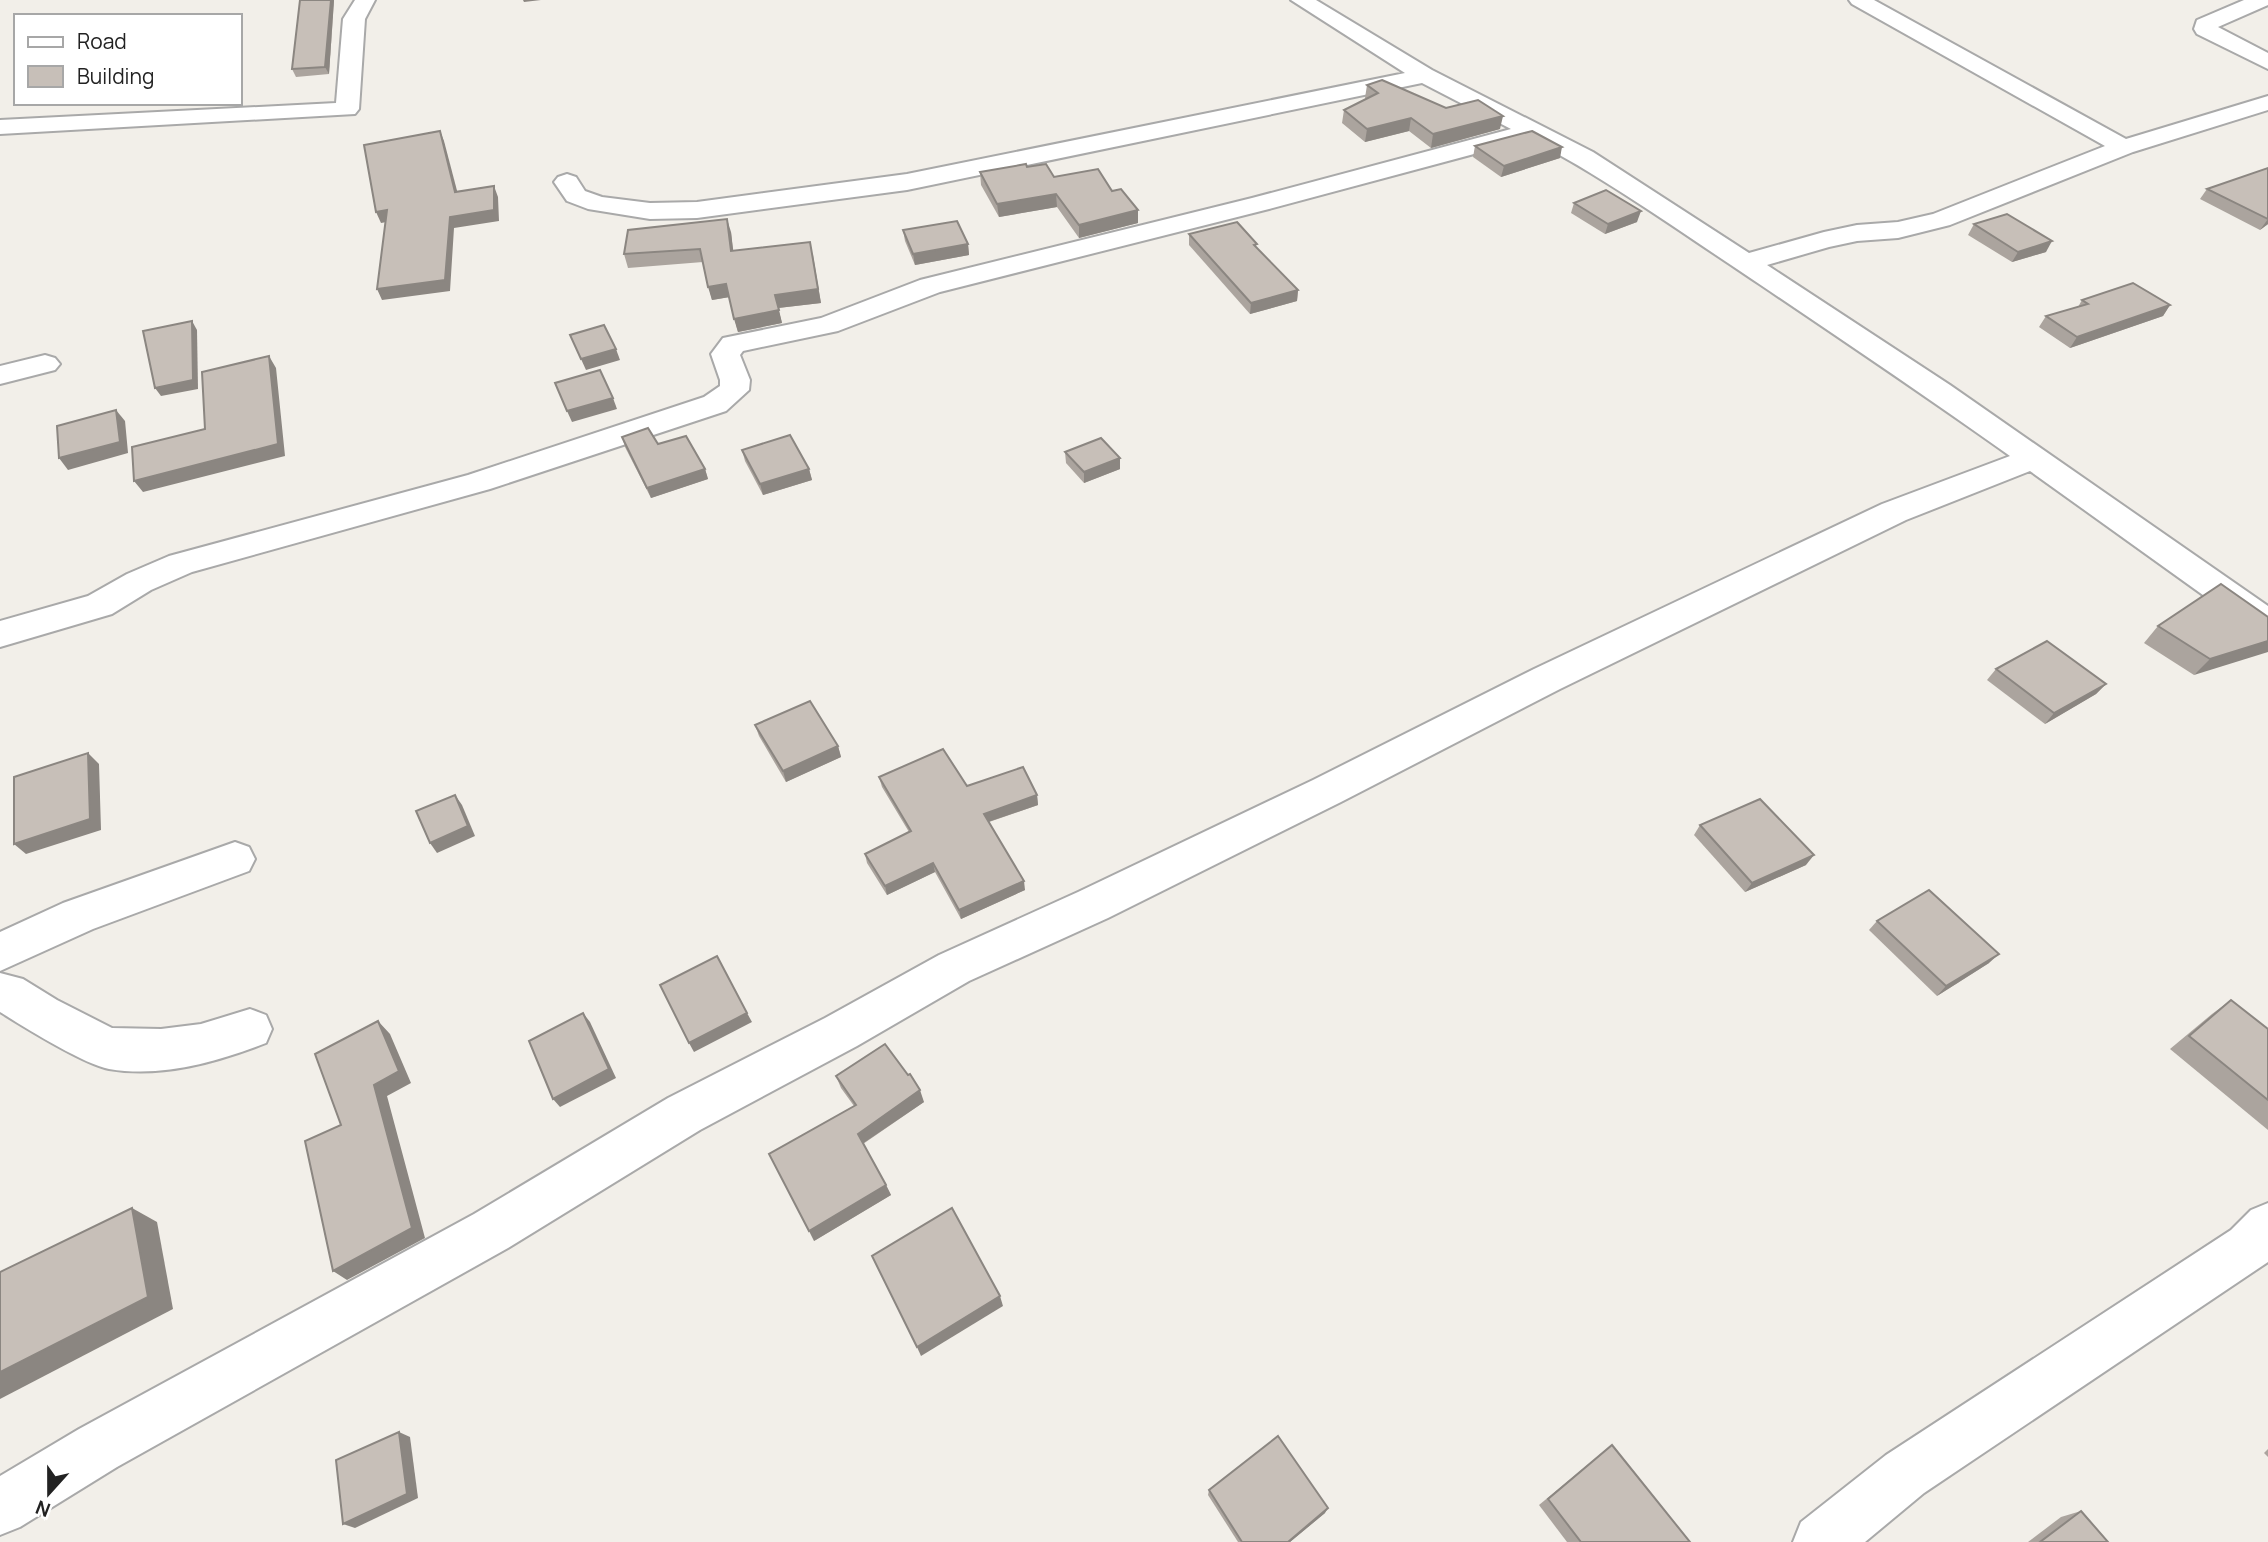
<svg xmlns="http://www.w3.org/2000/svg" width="2268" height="1542" font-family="Manrope,sans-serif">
  <rect width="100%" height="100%" fill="#f2efe9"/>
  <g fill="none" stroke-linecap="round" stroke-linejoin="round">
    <g stroke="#a9a9a9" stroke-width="4">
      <g id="minor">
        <path d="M355 0H375L365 19 359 109 355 114 0 134V120L336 103 343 19Z"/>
        <path d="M1291 0H1316L1432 70 1593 152 1749 253 1824 232 1857 225 1898 222 1933 214 2105 146 1852 4 1849 0H1874L2126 139 2268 96V110L2133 152 1950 225 1898 238 1857 241 1829 247 1767 265 1950 385 2268 606V637L2256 633 2030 471 1906 520 1560 689 1341 802 1108 918 969 981 857 1046 700 1130 508 1248 117 1467 20 1527 0 1535V1476L79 1429 474 1214 668 1098 825 1018 939 955 1078 892 1313 780 1534 669 1882 504 2010 456C1920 392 1829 331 1737 269 1669 224 1602 176 1530 139L1269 209 940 292 838 331 743 351 740 355 750 380 749 390 726 411 490 489 192 572 151 590 112 614 0 647V621L88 596 127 574 169 556 468 475 704 397 720 386V380L711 354 723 338 821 318 920 280 1252 198 1511 129 1422 83 907 190 697 218 650 219 588 209 567 201 554 182 558 177 567 174 576 177 585 191 602 197 650 203 697 202 907 174 1405 73Z"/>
        <path d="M2244 0H2268V5L2218 27 2268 53V69L2197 34 2194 29 2197 20Z"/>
        <path d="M45 355 55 358 60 364 55 370 0 384V366Z"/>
        <path d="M235 842 249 847 255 859 249 871 93 929 0 971V932L63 903Z"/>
        <path d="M0 973 23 979 57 1000 112 1028 161 1029 201 1024 250 1009 266 1015 272 1029 266 1043C217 1062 162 1078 109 1069 83 1064 24 1027 0 1012Z"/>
        <path d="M2268 1203V1262L2265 1264 1924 1493 1865 1542H1793L1801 1522 1886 1455 2231 1230 2251 1210Z"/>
      </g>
    </g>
    <use href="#minor" fill="#fff" fill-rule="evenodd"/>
  </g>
  <g fill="#aba49e">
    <path d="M300 0H334L329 74 296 77 292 69Z"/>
    <path d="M1367 85 1446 108 1500 129 1431 148 1409 131 1365 142 1342 123 1344 110 1366 99 1365 98Z"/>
    <path d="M1475 146 1560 158 1501 177 1473 157Z"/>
    <path d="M1027 167 1054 177 1112 191 1138 210V223L1079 238 1057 207 999 217 981 185 980 172Z"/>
    <path d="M2268 168V224L2260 230 2200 199 2207 189Z"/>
    <path d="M1574 203 1637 222 1605 234 1571 213Z"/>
    <path d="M1974 224 2046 252 2012 262 1968 235Z"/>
    <path d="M903 230 968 244 969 255 915 265 905 241Z"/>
    <path d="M731 232 733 251 813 255 821 303 778 308 782 323 738 332 729 297 712 300 703 262 628 268 624 254Z"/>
    <path d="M1189 234 1298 290 1297 301 1250 314 1189 245Z"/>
    <path d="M2082 300 2170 305 2163 316 2070 348 2039 327 2046 316 2078 307Z"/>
    <path d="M622 437 658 444 705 469 708 479 651 498 625 447Z"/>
    <path d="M742 450 809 469 812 480 763 495 745 461Z"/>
    <path d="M1065 452 1120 469 1084 483 1066 463Z"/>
    <path d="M2268 617 2194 675 2144 643 2158 626Z"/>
    <path d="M1996 669 2106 684 2096 694 2045 724 1987 680Z"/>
    <path d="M755 725 838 746 841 757 786 782 759 736Z"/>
    <path d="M879 777 967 786 1037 795 1038 805 989 822 1025 890 961 919 935 872 887 895 867 863 865 854 909 832 882 787Z"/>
    <path d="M1700 825 1806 865 1745 892 1694 835Z"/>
    <path d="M1877 921 1989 963 1937 996 1869 930Z"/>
    <path d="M2231 1000 2268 1029V1130L2170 1049 2212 1014Z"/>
    <path d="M836 1076 924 1102 863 1144 886 1185 891 1195 814 1241 854 1106 841 1088Z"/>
    <path d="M1612 1445 1690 1542H1567L1539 1505Z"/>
    <path d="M2268 1449V1457L2264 1453Z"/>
    <path d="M1209 1490 1325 1513 1290 1542H1238L1208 1495Z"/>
    <path d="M2081 1511 2108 1542H2028L2061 1517Z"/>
  </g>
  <g fill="#8b8681">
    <path d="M331 0H334L329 74 325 67Z"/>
    <path d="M523 0H541L524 2Z"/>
    <path d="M1503 116 1500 129 1431 148 1433 134Z"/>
    <path d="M1411 118 1409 131 1365 142 1367 129Z"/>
    <path d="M440 131 444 141 460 202 455 192Z"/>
    <path d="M1562 147 1560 158 1501 177 1504 166Z"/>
    <path d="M494 186 498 197 499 221 454 228 450 291 382 300 377 289 450 217Z"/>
    <path d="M1056 194 1057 207 999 217 997 204Z"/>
    <path d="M387 210 392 221 381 223 376 212Z"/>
    <path d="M1138 210V223L1079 238V225Z"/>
    <path d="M1641 211 1637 222 1605 234 1608 224Z"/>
    <path d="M727 219 731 232 735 265 731 251Z"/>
    <path d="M2268 219V224L2260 230Z"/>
    <path d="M2052 241 2046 252 2012 262 2018 252Z"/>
    <path d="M810 242 821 303 778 308 775 295Z"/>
    <path d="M968 244 969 255 915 265 913 254Z"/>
    <path d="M726 284 730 297 712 300 708 287Z"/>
    <path d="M1298 290 1297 301 1250 314 1251 303Z"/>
    <path d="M2170 305 2163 316 2070 348 2077 337Z"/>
    <path d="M779 310 782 323 738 332 734 319Z"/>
    <path d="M192 321 197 330 198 389 161 396 155 388Z"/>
    <path d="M616 349 620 360 586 370 581 359Z"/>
    <path d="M269 356 276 368 285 456 143 492 134 481 278 444Z"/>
    <path d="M613 398 617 409 572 422 567 411Z"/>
    <path d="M116 410 125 421 128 453 68 470 59 458Z"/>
    <path d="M1120 458V469L1084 483V472Z"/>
    <path d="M705 469 708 479 651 498 647 488Z"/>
    <path d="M809 469 812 480 763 495 760 484Z"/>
    <path d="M2268 641V652L2194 675 2210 659Z"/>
    <path d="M2106 684 2096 694 2045 724 2054 713Z"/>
    <path d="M838 746 841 757 786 782 783 771Z"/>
    <path d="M88 753 99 764 101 830 26 854 14 844Z"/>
    <path d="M455 795 462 805 475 836 437 853 430 843Z"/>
    <path d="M1037 795 1038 805 985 823 984 814Z"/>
    <path d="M1814 855 1806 865 1745 892 1752 883Z"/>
    <path d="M933 863 935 872 887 895 885 886Z"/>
    <path d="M1024 881 1025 890 961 919 959 910Z"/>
    <path d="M1999 954 1989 963 1937 996 1946 986Z"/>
    <path d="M583 1013 590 1022 616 1078 560 1107 553 1099Z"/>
    <path d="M747 1013 752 1022 694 1052 689 1043Z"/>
    <path d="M378 1021 390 1034 411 1083 387 1096 425 1238 347 1280 333 1271 374 1085Z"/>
    <path d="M920 1090 924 1102 862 1144 858 1134Z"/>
    <path d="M886 1185 891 1195 814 1241 809 1231Z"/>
    <path d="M132 1208 157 1222 173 1309 0 1399V1372Z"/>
    <path d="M1000 1296 1003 1306 921 1356 917 1347Z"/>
    <path d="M399 1432 410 1437 418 1498 355 1528 343 1524Z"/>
    <path d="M1328 1508 1325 1513 1290 1542H1288Z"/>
  </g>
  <g fill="#c7bfb8" stroke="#8b8681" stroke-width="2">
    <path d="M300 0H331L325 67 292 69Z"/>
    <path d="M1382 80 1446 108 1478 100 1503 116 1433 134 1411 118 1367 129 1344 110 1378 93 1367 85Z"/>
    <path d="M440 131 455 192 494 186V210L450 217 445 280 377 289 387 210 376 212 364 145Z"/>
    <path d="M1532 131 1562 147 1504 166 1475 146Z"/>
    <path d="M1026 164 1027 167 1046 164 1054 177 1098 169 1112 191 1121 189 1138 210 1079 225 1056 194 997 204 980 172Z"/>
    <path d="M2268 168V219L2207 189Z"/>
    <path d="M1606 190 1641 211 1608 224 1574 203Z"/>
    <path d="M2007 214 2052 241 2018 252 1974 224Z"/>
    <path d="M727 219 731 251 810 242 818 289 775 295 779 310 734 319 726 284 708 287 700 249 624 254 628 230Z"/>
    <path d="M957 221 968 244 913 254 903 230Z"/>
    <path d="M1237 222 1257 244 1254 245 1298 290 1251 303 1189 234Z"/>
    <path d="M2133 283 2170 305 2077 337 2046 316 2088 304 2082 300Z"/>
    <path d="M192 321 193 380 155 388 143 331Z"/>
    <path d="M604 325 616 349 581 359 570 335Z"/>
    <path d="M269 356 278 444 134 481 132 447 205 429 202 372Z"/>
    <path d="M600 370 613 398 567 411 555 383Z"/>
    <path d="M116 410 120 442 59 458 57 426Z"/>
    <path d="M648 428 658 444 686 436 705 469 647 488 622 437Z"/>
    <path d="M790 435 809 469 760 484 742 450Z"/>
    <path d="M1101 438 1120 458 1084 472 1065 452Z"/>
    <path d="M2221 584 2268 617V641L2210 659 2158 626Z"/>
    <path d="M2047 641 2106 684 2054 713 1996 669Z"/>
    <path d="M810 701 838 746 783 771 755 725Z"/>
    <path d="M943 749 967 786 1023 767 1037 795 984 814 1024 881 959 910 933 863 885 886 865 854 911 831 879 777Z"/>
    <path d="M88 753 90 819 14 844V777Z"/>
    <path d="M455 795 468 826 430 843 416 811Z"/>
    <path d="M1760 799 1814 855 1752 883 1700 825Z"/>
    <path d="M1929 890 1999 954 1946 986 1877 921Z"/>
    <path d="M717 956 747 1013 689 1043 660 985Z"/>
    <path d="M2231 1000 2268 1029V1100L2189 1036Z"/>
    <path d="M583 1013 609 1069 553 1099 529 1041Z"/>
    <path d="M378 1021 399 1071 374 1085 412 1228 333 1271 305 1141 341 1125 315 1054Z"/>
    <path d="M885 1044 908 1075 910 1074 920 1090 858 1134 886 1185 809 1231 769 1154 856 1105 836 1076Z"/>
    <path d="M132 1208 148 1297 0 1372V1272Z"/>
    <path d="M952 1208 1000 1296 917 1347 872 1256Z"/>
    <path d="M399 1432 407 1494 343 1524 336 1460Z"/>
    <path d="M1278 1436 1328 1508 1288 1542H1242L1209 1490Z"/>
    <path d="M1612 1445 1690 1542H1581L1548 1499Z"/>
    <path d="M2081 1511 2108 1542H2040Z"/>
  </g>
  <rect x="14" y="14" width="228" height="91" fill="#ffffff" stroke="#a7a7a7" stroke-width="2"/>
  <rect x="28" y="37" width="35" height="10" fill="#ffffff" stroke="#a7a7a7" stroke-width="2"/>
  <text x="77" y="49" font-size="21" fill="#222222">Road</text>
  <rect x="28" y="66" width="35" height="21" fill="#c7bfb8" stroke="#a7a7a7" stroke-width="2"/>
  <text x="77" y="84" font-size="21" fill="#222222">Building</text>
  <g transform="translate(49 1493) rotate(201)" stroke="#ffffff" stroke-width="5" paint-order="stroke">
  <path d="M0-5L12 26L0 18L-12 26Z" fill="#222222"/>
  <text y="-10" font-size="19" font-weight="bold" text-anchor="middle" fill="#222222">N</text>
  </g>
</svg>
